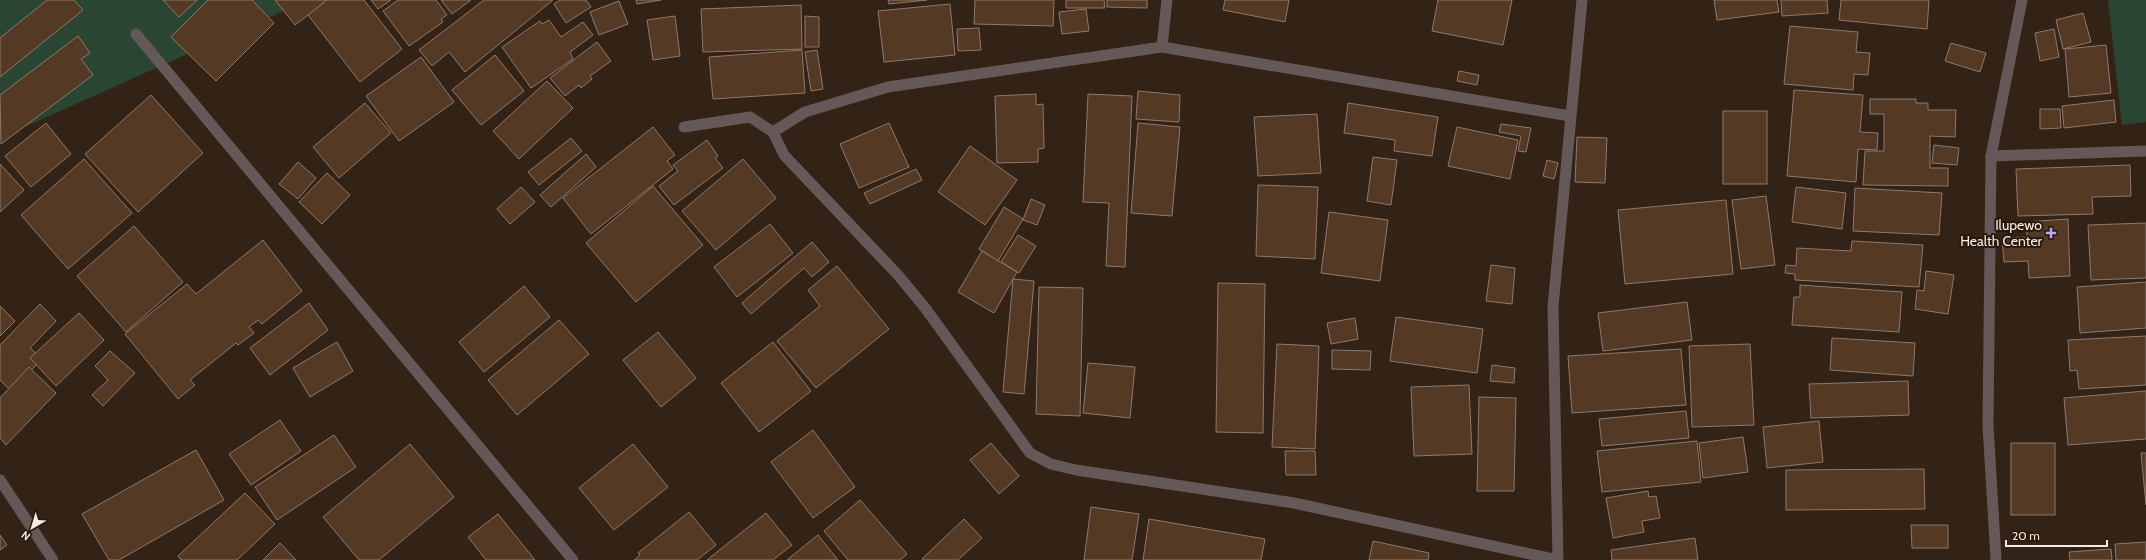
<svg xmlns="http://www.w3.org/2000/svg" width="2146" height="560" font-family="Cabin,sans-serif">
  <rect width="100%" height="100%" fill="#332216"/>
  <g fill="#2a4532">
    <path d="M0 0H308L0 138Z"/>
    <path d="M2108 0H2146V122L2122 125Z"/>
  </g>
  <g fill="#543924" stroke="#8e7a6c">
    <path d="M47 0H74L83 10 0 77V38Z"/>
    <path d="M163 0H197L179 17Z"/>
    <path d="M208 0H252L274 23 216 81 171 37Z"/>
    <path d="M275 0H328L295 25Z"/>
    <path d="M327 0H364L402 49 360 82 308 15Z"/>
    <path d="M371 0H391L378 9Z"/>
    <path d="M398 0H436L447 15 441 19 443 22 409 46 383 11Z"/>
    <path d="M441 0H471L452 14Z"/>
    <path d="M484 0H553L465 72 449 52 432 66 419 50Z"/>
    <path d="M560 0H586L591 7 566 23 554 4Z"/>
    <path d="M636 0H661L637 4Z"/>
    <path d="M888 0H927L889 4Z"/>
    <path d="M975 0H1054L1053 26 974 24Z"/>
    <path d="M1066 0H1104L1105 8H1066Z"/>
    <path d="M1107 0H1147V8L1107 7Z"/>
    <path d="M1225 0H1289L1285 22 1223 10Z"/>
    <path d="M1438 0H1512L1503 45 1432 31Z"/>
    <path d="M1714 0H1777L1779 12 1717 20Z"/>
    <path d="M1781 0H1827L1828 13 1782 16Z"/>
    <path d="M1841 0H1929L1927 29 1839 20Z"/>
    <path d="M619 1 628 24 599 35 590 12Z"/>
    <path d="M950 4 955 55 884 62 878 11Z"/>
    <path d="M801 5 802 49 703 52 701 9Z"/>
    <path d="M1086 9 1089 31 1062 34 1059 12Z"/>
    <path d="M2083 13 2091 42 2063 49 2056 20Z"/>
    <path d="M675 16 680 56 653 60 647 20Z"/>
    <path d="M805 16 819 17V47H805Z"/>
    <path d="M549 20 561 37 583 22 593 35 570 52 573 59 531 88 502 47 540 21 542 24Z"/>
    <path d="M1790 26 1858 32 1856 52 1870 53 1868 75 1854 74 1853 90 1784 84Z"/>
    <path d="M979 28 981 50 958 51 957 29Z"/>
    <path d="M2054 29 2059 57 2040 61 2035 33Z"/>
    <path d="M78 36 90 53 81 59 93 75 1 144 0 95Z"/>
    <path d="M597 42 611 61 590 76 592 79 581 88 579 85 565 96 550 78Z"/>
    <path d="M1951 43 1986 53 1980 72 1945 61Z"/>
    <path d="M2106 45 2111 93 2069 97 2065 49Z"/>
    <path d="M802 50 805 93 713 99 709 57Z"/>
    <path d="M817 50 823 89 811 91 805 52Z"/>
    <path d="M495 55 524 91 481 125 452 90Z"/>
    <path d="M421 57 454 102 399 141 366 96Z"/>
    <path d="M1459 71 1479 75 1477 85 1457 81Z"/>
    <path d="M547 81 573 108 519 159 493 131Z"/>
    <path d="M1794 90 1863 95 1860 132 1878 133 1877 150 1858 149 1856 182 1787 176Z"/>
    <path d="M1138 91 1180 95 1179 122 1136 119Z"/>
    <path d="M1036 94V105L1043 104 1044 148 1038 149V162L997 163 995 96Z"/>
    <path d="M1088 94 1132 96 1125 267 1106 266 1109 203 1083 202Z"/>
    <path d="M151 95 203 153 138 212 85 154Z"/>
    <path d="M1870 99H1916V103H1928V110H1956L1955 137 1930 136V168H1948V186L1863 185 1865 151H1884V114H1870Z"/>
    <path d="M2114 100 2116 122 2064 128 2062 106Z"/>
    <path d="M365 103 391 133 339 178 313 147Z"/>
    <path d="M1348 103 1438 117 1432 156 1394 151 1395 140 1344 133Z"/>
    <path d="M2040 109H2060L2061 128 2040 129Z"/>
    <rect x="1723" y="111" width="44" height="73"/>
    <path d="M1317 114 1321 173 1258 176 1254 117Z"/>
    <path d="M46 123 71 154 31 187 5 156Z"/>
    <path d="M889 123 909 167 859 188 840 144Z"/>
    <path d="M1138 123 1180 127 1172 216 1131 213Z"/>
    <path d="M1501 124 1531 128 1526 152 1518 151 1521 136 1499 132Z"/>
    <path d="M653 127 675 155 667 161 673 169 591 234 563 198Z"/>
    <path d="M1457 127 1518 140 1510 179 1448 166Z"/>
    <path d="M1577 137 1607 138 1605 183 1575 182Z"/>
    <path d="M571 138 582 151 539 185 528 172Z"/>
    <path d="M707 140 718 156 715 158 723 168 674 205 659 186 678 171 673 165Z"/>
    <path d="M1934 145 1959 148 1957 165 1932 163Z"/>
    <path d="M970 146 1017 180 985 225 938 192Z"/>
    <path d="M586 154 596 167 551 207 540 195Z"/>
    <path d="M1373 157 1397 160 1391 205 1367 201Z"/>
    <path d="M84 159 132 213 68 269 21 215Z"/>
    <path d="M743 159 776 198 716 250 682 211Z"/>
    <path d="M1547 160 1558 163 1554 179 1543 176Z"/>
    <path d="M298 162 316 178 298 199 279 184Z"/>
    <path d="M0 164 24 190 0 212Z"/>
    <path d="M2130 165 2131 196 2092 197 2093 214 2018 216 2016 169Z"/>
    <path d="M916 169 922 180 870 204 864 193Z"/>
    <path d="M327 173 350 195 322 224 299 202Z"/>
    <path d="M1258 185 1318 187 1315 259 1256 256Z"/>
    <path d="M653 186 703 245 636 302 586 243Z"/>
    <path d="M521 187 535 202 510 224 497 209Z"/>
    <path d="M1796 187 1846 193 1842 229 1792 222Z"/>
    <path d="M1855 188 1942 193 1939 235 1853 231Z"/>
    <path d="M1766 196 1775 265 1741 269 1732 200Z"/>
    <path d="M1031 199 1045 205 1037 225 1023 220Z"/>
    <path d="M1726 200 1733 274 1625 284 1618 210Z"/>
    <path d="M1004 207 1023 219 998 261 979 249Z"/>
    <path d="M1329 212 1388 220 1380 281 1321 273Z"/>
    <path d="M2068 219 2070 276 2029 278 2028 261 2004 262 2002 238 2027 237 2026 222Z"/>
    <path d="M2146 223V278L2091 280 2088 225Z"/>
    <path d="M770 224 793 253 737 297 714 267Z"/>
    <path d="M134 226 183 282 126 332 77 276Z"/>
    <path d="M1018 235 1036 246 1019 273 1001 262Z"/>
    <path d="M263 240 302 291 262 324 258 320 249 327 254 333 238 345 236 343 190 380 195 385 178 399 125 334 187 284 196 294Z"/>
    <path d="M1852 241 1923 245 1919 287 1795 280V274L1785 273 1786 265 1796 266 1797 248 1851 251Z"/>
    <path d="M812 242 829 262 812 277 804 268 751 314 742 303Z"/>
    <path d="M982 251 1017 272 994 313 958 292Z"/>
    <path d="M1491 265 1515 268 1512 304 1486 301Z"/>
    <path d="M837 266 889 329 816 388 777 341 820 306 808 290Z"/>
    <path d="M1926 271 1954 275 1948 314 1915 309 1917 290 1924 291Z"/>
    <path d="M1013 279 1034 281 1024 394 1003 392Z"/>
    <path d="M2146 282V328L2080 333 2077 287Z"/>
    <path d="M1218 283 1265 284 1263 433 1216 432Z"/>
    <path d="M1800 285 1902 292 1899 332 1792 325 1794 297H1800Z"/>
    <path d="M524 286 550 317 484 372 459 342Z"/>
    <path d="M1039 287 1083 288 1080 416 1036 414Z"/>
    <path d="M1687 302 1692 340 1603 351 1598 313Z"/>
    <path d="M309 303 328 330 270 375 250 348Z"/>
    <path d="M40 304 56 321 30 348 42 359 11 391 0 380V345Z"/>
    <path d="M0 306 15 321 0 336Z"/>
    <path d="M79 313 104 340 56 386 30 358Z"/>
    <path d="M1396 317 1483 329 1477 373 1390 361Z"/>
    <path d="M1355 318 1358 339 1331 344 1327 323Z"/>
    <path d="M559 320 589 354 517 415 488 380Z"/>
    <path d="M658 332 696 378 661 407 623 360Z"/>
    <path d="M2146 336V385L2079 389 2077 370 2070 371 2068 340Z"/>
    <path d="M1832 338 1915 343 1913 376 1830 370Z"/>
    <path d="M337 342 353 371 310 397 293 368Z"/>
    <path d="M773 342 811 391 759 432 721 383Z"/>
    <path d="M1277 344 1319 346 1315 449 1272 447Z"/>
    <path d="M1750 344 1754 425 1692 427 1689 346Z"/>
    <path d="M1681 349 1686 405 1572 413 1568 356Z"/>
    <path d="M1332 350 1371 351 1370 370 1332 369Z"/>
    <path d="M110 351 135 373 103 406 92 395 108 380 95 366Z"/>
    <path d="M1088 363 1135 367 1130 418 1083 413Z"/>
    <path d="M1492 365 1515 368 1514 383 1490 381Z"/>
    <path d="M29 367 56 393 6 445 0 438V398Z"/>
    <path d="M1908 381 1909 415 1811 418 1809 384Z"/>
    <path d="M1469 385 1472 454 1414 456 1411 387Z"/>
    <path d="M2146 391V439L2068 445 2064 398Z"/>
    <path d="M1479 397 1516 398 1514 491H1477Z"/>
    <path d="M1686 411 1689 438 1602 446 1599 419Z"/>
    <path d="M280 420 301 451 251 485 229 454Z"/>
    <path d="M1819 421 1823 462 1767 468 1763 427Z"/>
    <path d="M813 430 855 487 813 518 771 462Z"/>
    <path d="M334 435 356 467 277 520 255 487Z"/>
    <path d="M1743 437 1748 472 1703 478 1699 443Z"/>
    <path d="M1697 441 1701 482 1602 492 1597 451Z"/>
    <path d="M991 443 1019 476 999 494 970 460Z"/>
    <rect x="2011" y="443" width="44" height="72"/>
    <path d="M410 444 454 497 379 560H359L323 517Z"/>
    <path d="M633 444 668 487 614 530 579 488Z"/>
    <path d="M196 450 224 500 119 560H109L82 514Z"/>
    <path d="M1285 451H1315L1316 475H1286Z"/>
    <path d="M2141 453H2146V505Z"/>
    <path d="M1924 469 1925 509 1786 510V470Z"/>
    <path d="M1648 491 1649 497 1656 496 1660 518 1642 521 1644 532 1613 538 1606 498Z"/>
    <path d="M245 493 275 524 237 560H181L178 556Z"/>
    <path d="M860 500 907 554 900 560H848L824 531Z"/>
    <path d="M1091 507 1139 514 1132 560H1084Z"/>
    <path d="M689 512 716 545 697 560H634L640 555 638 553Z"/>
    <path d="M766 513 792 545 773 560H707Z"/>
    <path d="M498 514 535 560H486L468 537Z"/>
    <path d="M964 519 982 538 958 560H923L922 559Z"/>
    <path d="M1149 519 1265 539 1261 560H1143Z"/>
    <path d="M1911 525H1948V548H1912Z"/>
    <path d="M0 535 7 545 0 550Z"/>
    <path d="M818 535 838 560H787Z"/>
    <path d="M1695 538 1698 560H1612L1611 550Z"/>
    <path d="M1373 541 1429 553 1428 560H1369Z"/>
    <path d="M2146 542V560H2116L2115 544Z"/>
    <path d="M280 543 296 560H263Z"/>
    <path d="M2111 549 2112 560H2070L2069 552Z"/>
  </g>
  <g fill="none" stroke-linecap="round" stroke-linejoin="round">
    <g stroke="#645958" stroke-width="11">
      <path d="M136 34 573 560"/>
      <path d="M1162 47 1167 0"/>
      <path d="M684 127 750 117 773 132 805 112 888 87 1162 47 1570 116"/>
      <path d="M773 132 784 155 898 275 926 309 1030 453 1051 464 1076 470 1294 503 1558 560 1553 307 1582 0"/>
      <path d="M1991 156 2146 151"/>
      <path d="M0 480 53 560"/>
      <path d="M1996 560 1988 425 1991 156 2022 0"/>
    </g>
  </g>
  <path fill="#baaaf6" stroke="#29190d" stroke-width="1.5" d="M2049 227h4v4h4v4h-4v4h-4v-4h-4v-4h4z"/>
  <g text-anchor="middle" stroke-width="4" stroke-linejoin="round" paint-order="stroke">
    <g font-size="14" fill="#f5eae1" stroke="#29190d" text-anchor="end">
      <text x="2042" y="230">Ilupewo<tspan x="2042" dy="16">Health Center</tspan></text>
    </g>
  </g>
  <g transform="translate(32 528) rotate(218)" stroke="#29190d" stroke-width="3" paint-order="stroke">
  <path d="M0-3L7 15L0 10L-7 15Z" fill="#f5eae1"/>
  <text y="-6" font-size="11" font-weight="bold" text-anchor="middle" fill="#f5eae1">N</text>
  </g>
  <path d="M2006 540v6h101v-6" fill="none" stroke="#f5eae1" stroke-width="2"/>
  <text x="2012" y="540" font-size="12" fill="#f5eae1" stroke="#29190d" stroke-width="3" paint-order="stroke">20 m</text>
</svg>
